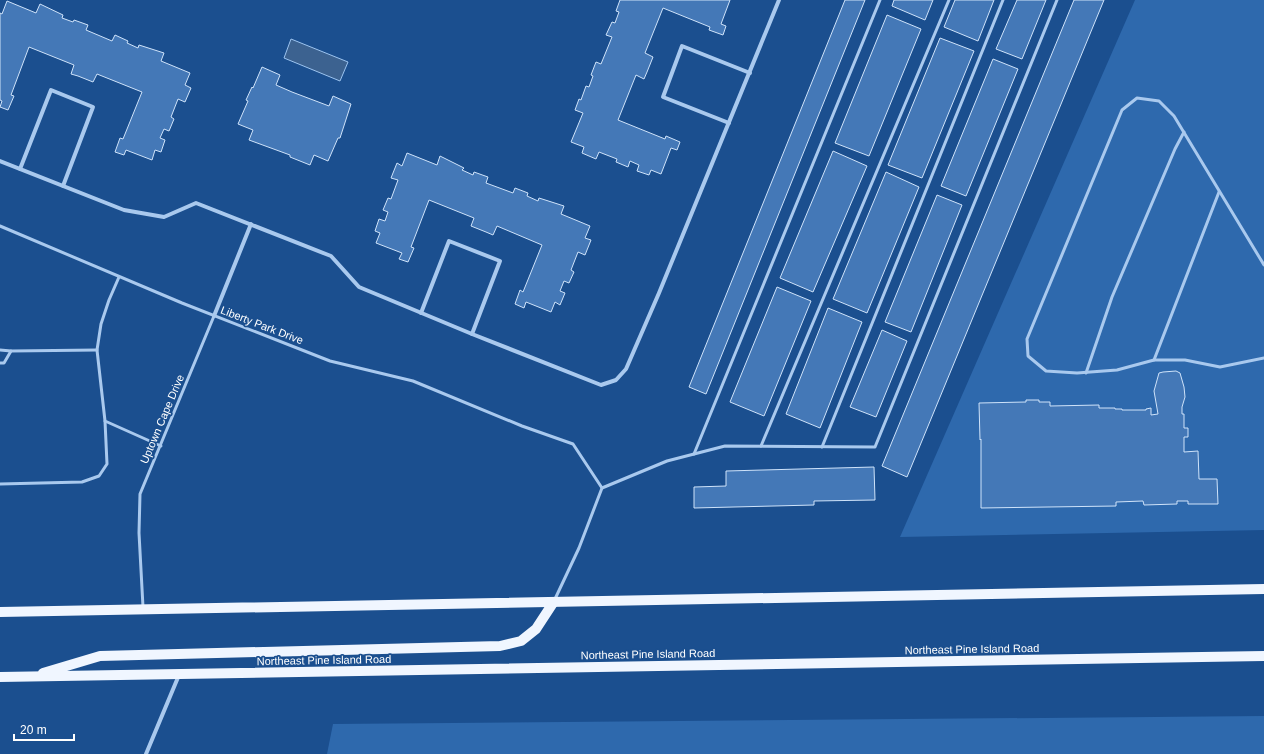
<svg xmlns="http://www.w3.org/2000/svg" width="1264" height="754" font-family="Arial,sans-serif">
  <rect width="100%" height="100%" fill="#1b4f8f"/>
  <g fill="#2e69ad">
    <path d="M1135 0H1264V530L900 537Z"/>
    <path d="M1264 716V754H327L333 724Z"/>
  </g>
  <path fill="#3c6290" stroke="#9cc4f0" d="M291 39 348 62 340 81 284 58Z"/>
  <g fill="#4478b7" stroke="#cfe3fa">
    <path d="M620 0H730L721 24 726 26 723 35 709 30 710 27 663 8 645 53 653 57 647 72 644 79 636 75 618 120 665 139 666 136 680 142 677 150 671 148 661 174 651 170 649 175 637 171 639 165 630 161 628 167 616 162 617 159 599 152 596 159 582 153 584 147 571 142 583 113 575 110 579 99 581 100 586 86 589 87 593 76 591 75 596 62 601 64 612 37 606 35 612 22 615 23 619 12 616 11Z"/>
    <path d="M845 0H865L706 394 689 387Z"/>
    <path d="M894 0H933L925 20 892 6Z"/>
    <path d="M955 0H994L978 41 944 27Z"/>
    <path d="M1017 0H1046L1022 59 996 49Z"/>
    <path d="M1074 0H1104L907 477 882 466Z"/>
    <path d="M7 1 36 13 40 4 63 15 62 18 73 22 74 20 88 25 86 30 112 41 115 35 128 41 127 43 138 48 139 45 164 53 161 61 190 73 185 85 191 88 185 102 178 99 171 117 174 119 169 131 164 129 160 138 165 140 161 152 155 150 152 160 126 150 124 155 115 152 120 138 123 139 142 92 97 74 93 82 78 76 71 74 74 65 29 47 11 95 14 96 8 110 0 107 2 101 0 100V13L2 14Z"/>
    <path d="M887 15 921 29 869 156 835 143Z"/>
    <path d="M940 38 974 51 922 178 888 165Z"/>
    <path d="M993 59 1018 69 966 196 941 186Z"/>
    <path d="M262 67 280 75 276 85 292 92 329 106 333 96 351 104 340 138H338L328 161 314 155 310 165 290 157V155L249 140 253 130 238 124 248 101 246 100 252 87 253 88Z"/>
    <path d="M833 151 867 166 813 292 780 278Z"/>
    <path d="M407 153 437 165 440 156 464 168 462 170 473 175 474 172 488 177 486 183 513 193 515 188 528 193 527 196 538 201 539 198 564 206 561 214 590 226 585 238 591 240 585 255 578 252 571 270 574 272 569 283 564 281 560 291 565 293 560 305 555 302 551 312 526 302 524 308 515 304 520 290 523 292 542 245 497 226 493 235 486 232 471 226 474 218 429 200 411 247 414 248 408 262 399 259 402 253 376 243 380 233 375 231 379 219 385 221 388 212 383 210 388 198 391 199 398 180 391 178 397 163 402 166Z"/>
    <path d="M886 172 919 187 867 313 833 299Z"/>
    <path d="M937 195 962 205 911 332 885 322Z"/>
    <path d="M777 287 811 301 764 416 730 402Z"/>
    <path d="M828 308 862 322 820 428 786 414Z"/>
    <path d="M882 330 907 341 876 417 850 407Z"/>
    <path d="M1176 371 1180 373 1184 387 1185 397 1182 407V414H1184V428H1188V437H1184V452L1198 451 1199 479H1217L1218 504H1188V501H1177V504L1144 505 1143 501 1116 502V506L981 508V439L980 440 979 403 1026 402V400H1039V402H1050V406L1099 405V408H1115V409H1122V410H1146V409L1151 408V415L1158 414 1154 391 1159 373 1163 372Z"/>
    <path d="M874 467 875 500 814 501V505L694 508V487L726 486V471Z"/>
  </g>
  <g fill="none" stroke-linecap="round" stroke-linejoin="round">
    <g stroke="#a9c9ee" stroke-width="3">
      <path d="M0 226 182 303 330 361 413 381 522 426 573 444 602 488 579 548 555 599"/>
      <path d="M1264 265 1174 116 1159 101 1137 98 1122 110 1027 339 1028 356 1046 371 1077 373 1117 370 1154 360H1185L1220 367 1264 358"/>
      <path d="M119 277 109 300 101 324 97 350 105 421 161 446"/>
      <path d="M0 350 11 351 97 350"/>
      <path d="M1154 360 1219 192"/>
      <path d="M0 363H4L11 351"/>
      <path d="M1086 373 1112 297 1175 149 1184 132"/>
      <path d="M761 446 949 0"/>
      <path d="M822 447 1003 0"/>
      <path d="M694 454 880 0"/>
      <path d="M0 484 82 482 99 476 107 464 105 421"/>
      <path d="M602 488 667 461 725 446 875 447 1057 0"/>
      <path d="M143 607 139 533 140 494 214 316"/>
    </g>
    <g stroke="#a9c9ee" stroke-width="4">
      <path d="M729 123 663 97 682 46 750 73"/>
      <path d="M0 161 124 210 164 217 196 203 331 256 359 287 472 334 601 385 616 380 626 369 659 293 779 0"/>
      <path d="M20 169 51 90 93 107 63 186"/>
      <path d="M421 313 449 241 500 261 472 334"/>
      <path d="M214 316 251 224"/>
      <path d="M146 754 179 675"/>
    </g>
    <g stroke="#f0f6ff" stroke-width="10">
      <path d="M0 612 1264 589"/>
      <path d="M43 673 100 656 500 646 521 641 536 629 553 603"/>
      <path d="M0 677 1264 656"/>
    </g>
  </g>
  <g text-anchor="middle" stroke-width="3.5" stroke-linejoin="round" paint-order="stroke">
    <g font-size="11" fill="#fff" stroke="#1b4f8f">
      <text transform="translate(262 325) rotate(21)" y="4">Liberty Park Drive</text>
      <text transform="translate(162 419) rotate(-67)" y="4">Uptown Cape Drive</text>
      <text transform="translate(972 649) rotate(-1)" y="4">Northeast Pine Island Road</text>
      <text transform="translate(648 654) rotate(-1)" y="4">Northeast Pine Island Road</text>
      <text transform="translate(324 660) rotate(-1)" y="4">Northeast Pine Island Road</text>
    </g>
  </g>
  <path d="M14 734v6h60v-6" fill="none" stroke="#ffffff" stroke-width="2"/>
  <text x="20" y="734" font-size="12" fill="#ffffff" stroke="#1b4f8f" stroke-width="3" paint-order="stroke">20 m</text>
</svg>
